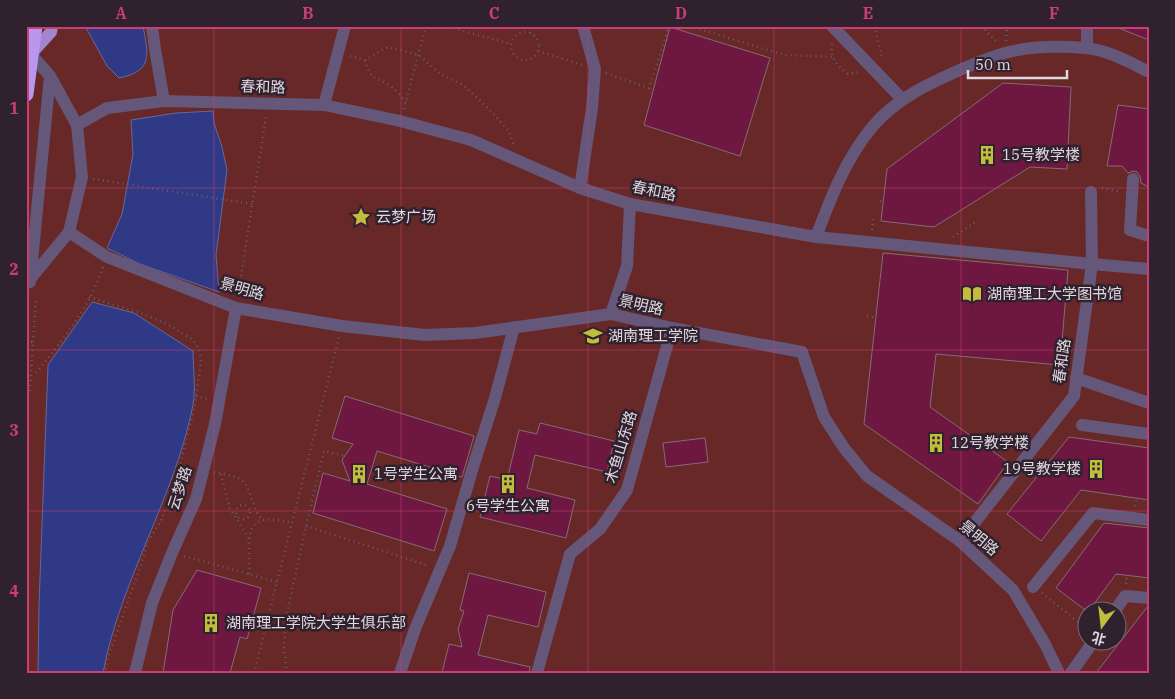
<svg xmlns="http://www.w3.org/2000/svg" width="1175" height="699" font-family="'IBM Plex Serif','Noto Sans SC',serif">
  <rect width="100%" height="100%" fill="#2f222e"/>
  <path fill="#672827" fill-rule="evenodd" d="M26 26H1149V673H26ZM1088 612H1118V642H1088Z"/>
  <g fill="#303985" stroke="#6568a0">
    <path d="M85 26H143C148 54 154 71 119 78L107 66Z"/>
    <path d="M213 111 214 123 222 147 227 170 216 255 219 292 140 264 107 248 122 214 133 154 131 120 176 113Z"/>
    <path d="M92 302 134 313 193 351C193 368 196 388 193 405 175 497 120 581 103 673H38L39 605 48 365Z"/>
  </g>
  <g fill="#6e1741" stroke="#836d74">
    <path d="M1116 26H1149V40L1116 27Z"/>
    <path d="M670 27 770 58 740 156 644 125Z"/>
    <path d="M1003 83 1071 87 1067 169 1030 167 934 227 881 221 887 169Z"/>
    <path d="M1118 105 1149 109V187L1141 183 1140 176 1137 172 1133 171 1128 173 1122 166H1107Z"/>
    <path d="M883 253 1068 270 1060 365 936 354 930 407 1008 462 978 504 864 424Z"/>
    <path d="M345 396 474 436 462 477 377 451 367 484 447 509 434 551 313 513 323 473 350 481 342 460 353 444 332 438Z"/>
    <path d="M540 423 614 441 607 472 535 455 527 488 575 500 566 538 480 517 490 476 507 480 519 430 537 434Z"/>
    <path d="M1069 437 1149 448V500L1081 490 1041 541 1007 514Z"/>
    <path d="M705 438 708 462 666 467 663 443Z"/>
    <path d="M1104 523 1149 528V578L1116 574 1088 612 1056 588Z"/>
    <path d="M197 570 261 588 247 639 240 637 230 673H163L173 610Z"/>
    <path d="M469 573 546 592 538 627 488 615 478 655 530 667 529 673H442L449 644 462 647 458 629 464 611 460 610Z"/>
    <path d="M1148 606 1149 673H1096Z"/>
  </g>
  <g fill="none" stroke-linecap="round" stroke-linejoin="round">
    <g stroke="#685c67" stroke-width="2.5" stroke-dasharray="1 4" stroke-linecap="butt">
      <path d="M444 26 512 44"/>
      <path d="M690 26 784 55 833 57"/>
      <path d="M877 26 876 34 882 55 879 58"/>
      <path d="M981 26 998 43"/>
      <circle cx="525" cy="46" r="14"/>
      <path d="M530 33 532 26"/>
      <path d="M1006 41 1007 26"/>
      <path d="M832 44C830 59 837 66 848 74L861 72"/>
      <path d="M538 51 582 65"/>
      <path d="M350 56 365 60 388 47 419 55 440 74 463 85 485 105 508 130 514 145"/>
      <path d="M365 60C372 84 376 75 392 87 397 91 401 97 406 102"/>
      <path d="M606 73 649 88 669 26"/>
      <path d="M404 109 426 26"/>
      <path d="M93 179 252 204"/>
      <path d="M1102 188 1121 192"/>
      <path d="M880 201 883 202"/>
      <path d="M872 230 873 219"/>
      <path d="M953 237 977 221"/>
      <path d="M238 296 266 117"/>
      <path d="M89 297 143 314 169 325 193 340 200 351 201 362 194 410 176 480 161 521 148 541 141 565 107 660 105 673"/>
      <path d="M867 316 876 318"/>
      <path d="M26 342H33L30 391"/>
      <path d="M33 342 36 300"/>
      <path d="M36 373C62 341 90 307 103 267"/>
      <path d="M196 396 207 399"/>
      <path d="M214 472C222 474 231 475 238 478 252 484 251 509 262 519"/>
      <path d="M221 474 229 507 249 539"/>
      <circle cx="243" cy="512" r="7"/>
      <path d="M1135 506 1137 498"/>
      <path d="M306 526 429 566"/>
      <path d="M184 556 277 582"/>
      <path d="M249 574C250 536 241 510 292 523"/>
      <path d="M1126 584 1127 576"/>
      <path d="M1042 593 1088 630"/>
      <path d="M254 673 339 337"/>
      <path d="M287 673 284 648 286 618 306 526 324 451 345 456"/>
    </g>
    <g stroke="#64577a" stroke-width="12">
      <path d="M152 26 155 49 164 101"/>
      <path d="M832 26 902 99"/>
      <path d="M1087 48V26"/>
      <path d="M324 105 345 26"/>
      <path d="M77 125 107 108 164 101 324 105 400 121 471 140 580 188 630 204 816 237C831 197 846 158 873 126 897 98 930 83 962 69 976 63 991 57 1005 53 1030 46 1060 46 1085 48 1108 50 1129 62 1149 72"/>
      <path d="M1133 179 1130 230 1149 236"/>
      <path d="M580 188 592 108 595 69 583 26"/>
      <path d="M69 232 107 257 236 308 342 326 425 335 475 333 611 314 672 328 802 352 824 417 844 448 867 476 960 541 1013 590 1045 644 1059 673"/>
      <path d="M816 237 1092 264 1091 192"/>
      <path d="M30 282 50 76"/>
      <path d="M26 284 69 232 82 177 77 125 50 76 31 54"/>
      <path d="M611 314 627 266 630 204"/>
      <path d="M1076 378 1149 403"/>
      <path d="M1082 425 1149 434"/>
      <path d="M960 541 1074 396 1092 264 1149 269"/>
      <path d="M1033 587 1093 513 1149 520"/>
      <path d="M1114 612 1125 596 1149 598"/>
      <path d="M135 673 152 603 172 553 196 499 215 424 236 308"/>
      <path d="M400 673 415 629 450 546 473 467 495 398 514 327"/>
      <path d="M537 673 570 554 600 529 627 490 672 328"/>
      <path d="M1071 673 1093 642"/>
    </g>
    <path stroke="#a185cd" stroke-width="12" d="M31 54 51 32 52 26"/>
    <path stroke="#b997ee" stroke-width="15" d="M26 94 35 26"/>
  </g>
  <path fill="none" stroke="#c83e75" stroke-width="1" stroke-opacity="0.55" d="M214 26V673M401 26V673M588 26V673M774 26V673M961 26V673M26 188H1149M26 350H1149M26 511H1149"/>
  <defs>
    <g id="building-bare" transform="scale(1.5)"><path d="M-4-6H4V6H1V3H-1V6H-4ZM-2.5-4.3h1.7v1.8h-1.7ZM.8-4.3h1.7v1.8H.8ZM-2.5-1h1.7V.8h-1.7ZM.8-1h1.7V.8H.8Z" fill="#c3bd3e" stroke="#2f222e" stroke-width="2.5" paint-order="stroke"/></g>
    <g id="sight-bare" transform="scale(1.5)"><path d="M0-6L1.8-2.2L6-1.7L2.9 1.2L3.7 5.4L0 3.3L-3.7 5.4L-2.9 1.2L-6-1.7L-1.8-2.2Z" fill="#c3bd3e" stroke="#2f222e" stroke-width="2.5" paint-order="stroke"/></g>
    <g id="library-bare" transform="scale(1.5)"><path d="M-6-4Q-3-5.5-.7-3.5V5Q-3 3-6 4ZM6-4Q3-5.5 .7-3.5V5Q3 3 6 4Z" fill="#c3bd3e" stroke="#2f222e" stroke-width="2.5" paint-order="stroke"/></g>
    <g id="university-bare" transform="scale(1.5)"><path d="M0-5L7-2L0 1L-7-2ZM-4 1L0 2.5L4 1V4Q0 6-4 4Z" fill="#c3bd3e" stroke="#2f222e" stroke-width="2.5" paint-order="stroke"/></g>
  </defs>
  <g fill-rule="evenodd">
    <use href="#building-bare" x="987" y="155"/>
    <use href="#sight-bare" x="361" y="217"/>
    <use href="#library-bare" x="972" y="294"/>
    <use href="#university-bare" x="593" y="336"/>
    <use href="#building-bare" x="936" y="443"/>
    <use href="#building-bare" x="1096" y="469"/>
    <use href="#building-bare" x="359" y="474"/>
    <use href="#building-bare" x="508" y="484"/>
    <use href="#building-bare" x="211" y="623"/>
  </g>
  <g text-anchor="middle" stroke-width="5" stroke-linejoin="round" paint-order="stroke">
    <g font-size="15" fill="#e0d7df" stroke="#2f222e">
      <text transform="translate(263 87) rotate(2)" y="5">春和路</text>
      <text transform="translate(654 191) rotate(12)" y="5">春和路</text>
      <text transform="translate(242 289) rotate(16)" y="5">景明路</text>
      <text transform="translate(641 305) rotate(13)" y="5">景明路</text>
      <text transform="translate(1062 361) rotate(-82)" y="5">春和路</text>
      <text transform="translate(621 447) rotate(-73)" y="5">木鱼山东路</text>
      <text transform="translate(180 488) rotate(-72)" y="5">云梦路</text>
      <text transform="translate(979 538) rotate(40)" y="5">景明路</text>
    </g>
    <g font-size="15" fill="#e0d7df" stroke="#2f222e" text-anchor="start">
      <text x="1002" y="160">15号教学楼</text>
      <text x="376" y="222">云梦广场</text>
      <text x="987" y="299">湖南理工大学图书馆</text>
      <text x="608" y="341">湖南理工学院</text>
      <text x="951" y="448">12号教学楼</text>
      <text x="1081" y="474" text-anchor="end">19号教学楼</text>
      <text x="374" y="479">1号学生公寓</text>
      <text x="508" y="511" text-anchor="middle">6号学生公寓</text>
      <text x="226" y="628">湖南理工学院大学生俱乐部</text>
    </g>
  </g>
  <rect width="1175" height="699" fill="none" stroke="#2f222e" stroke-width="55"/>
  <g transform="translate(1102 626) rotate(195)"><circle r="24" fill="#2f222e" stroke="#766a75"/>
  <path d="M0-4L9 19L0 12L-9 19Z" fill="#c3bd3e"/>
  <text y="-8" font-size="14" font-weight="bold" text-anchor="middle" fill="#e0d7df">北</text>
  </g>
  <path d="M968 70v8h99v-8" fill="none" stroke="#e0d7df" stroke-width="2.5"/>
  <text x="975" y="70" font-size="15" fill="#e0d7df" stroke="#2f222e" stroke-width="4" paint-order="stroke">50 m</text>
  <rect x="28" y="28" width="1120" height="644" fill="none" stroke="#c83e75" stroke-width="2"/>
  <g font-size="16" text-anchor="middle" font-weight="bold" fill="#c83e75">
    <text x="121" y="19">A</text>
    <text x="308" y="19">B</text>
    <text x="494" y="19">C</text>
    <text x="681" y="19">D</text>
    <text x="868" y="19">E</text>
    <text x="1054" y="19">F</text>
    <text x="14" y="114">1</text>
    <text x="14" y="275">2</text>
    <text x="14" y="436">3</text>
    <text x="14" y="597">4</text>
  </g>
</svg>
